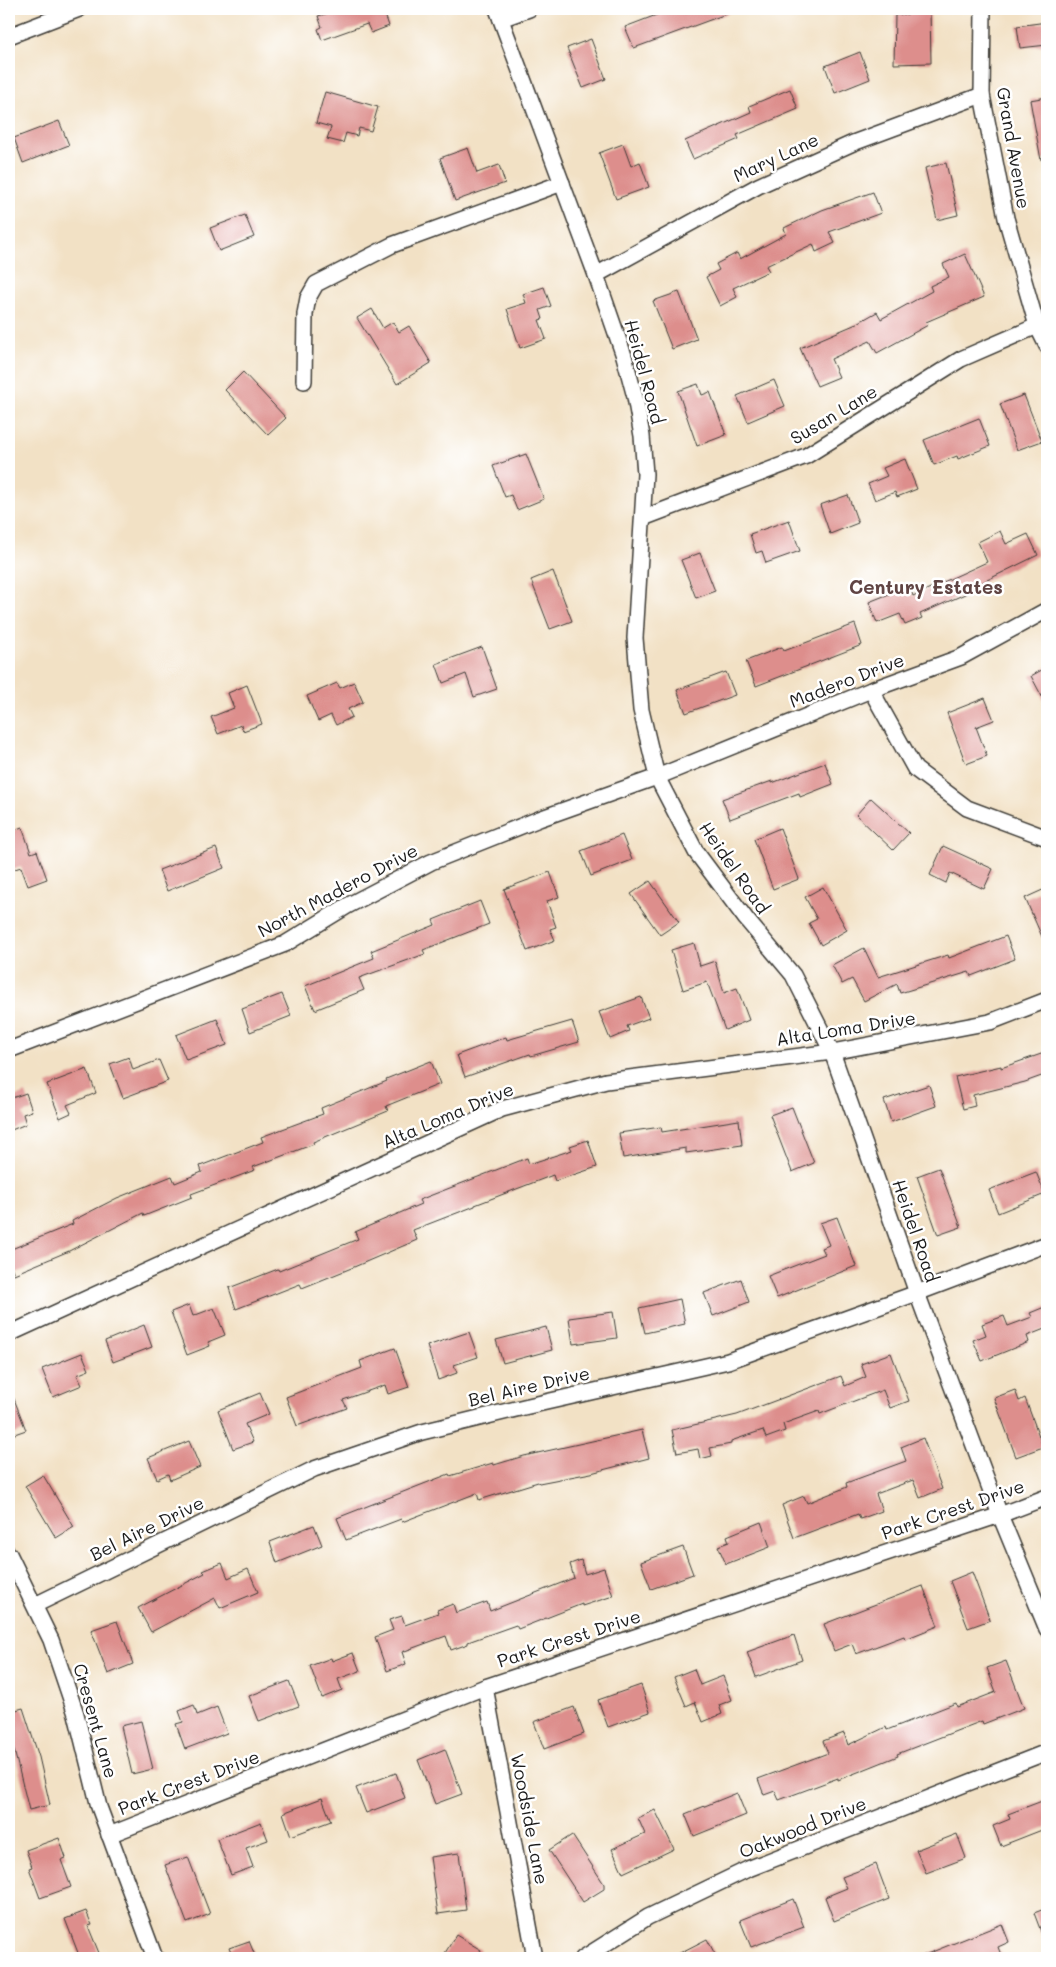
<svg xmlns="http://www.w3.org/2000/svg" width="1056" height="1967" font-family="Mali,sans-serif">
  <rect width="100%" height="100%" fill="#fff"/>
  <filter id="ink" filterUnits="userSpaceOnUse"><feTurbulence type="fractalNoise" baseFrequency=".02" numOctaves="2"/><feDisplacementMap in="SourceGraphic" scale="10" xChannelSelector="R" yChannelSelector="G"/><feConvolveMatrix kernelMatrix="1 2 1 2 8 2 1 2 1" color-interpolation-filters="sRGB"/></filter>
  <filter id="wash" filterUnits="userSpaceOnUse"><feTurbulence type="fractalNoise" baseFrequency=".0096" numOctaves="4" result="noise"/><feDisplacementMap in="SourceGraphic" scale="20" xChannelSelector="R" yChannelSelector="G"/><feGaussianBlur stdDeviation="1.12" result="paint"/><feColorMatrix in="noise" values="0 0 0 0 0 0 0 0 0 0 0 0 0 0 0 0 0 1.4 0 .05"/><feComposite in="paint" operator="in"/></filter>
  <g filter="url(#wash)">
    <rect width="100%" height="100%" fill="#f2e1c5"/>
    <g id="blocks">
      <g fill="#dd8e8c">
        <path d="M328 9H383L389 26 371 33 367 24 322 40 318 29 322 27 318 16 329 13Z"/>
        <path d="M672 9H737V10L634 48 625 27Z"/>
        <path d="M911 9H930L931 63 894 64 895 15 911 14Z"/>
        <path d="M1047 22V45L1020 48 1017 26Z"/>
        <path d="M591 39 606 79 583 88 567 48Z"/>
        <path d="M860 52 870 79 835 93 825 66Z"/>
        <path d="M790 89 798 109 737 135 739 139 693 159 685 141 751 112 749 106Z"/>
        <path d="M325 92 378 107 371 131 359 128 357 136 346 133 343 143 327 139 331 127 316 123Z"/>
        <path d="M1047 97V159L1041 160 1030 100Z"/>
        <path d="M59 121 69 145 23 163 14 138Z"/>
        <path d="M623 144 631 166 640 162 649 187 616 199 599 153Z"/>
        <path d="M468 148 477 173 499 165 505 183 455 201 440 158Z"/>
        <path d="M946 163 958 215 937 220 925 168Z"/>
        <path d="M873 192 881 213 829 232 835 243 816 252 813 244 766 266 769 271 733 288 737 297 720 306 706 277 719 270 716 264 737 253 740 259 786 234 784 228 822 210Z"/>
        <path d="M245 215 254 237 219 251 210 228Z"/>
        <path d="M965 254 984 297 926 322 928 325 877 353 870 341 831 359 839 377 817 386 800 348 854 325 877 312 881 319 932 291 930 286 949 277 943 264Z"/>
        <path d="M544 287 551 306 540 310 543 319 539 320 546 339 520 348 507 309 526 303 523 294Z"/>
        <path d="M679 292 697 339 672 349 653 301Z"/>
        <path d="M372 309 383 328 393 322 399 332 409 326 431 363 397 384 357 318Z"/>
        <path d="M243 372 286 418 268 435 225 390Z"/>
        <path d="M774 380 785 406 748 422 737 396Z"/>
        <path d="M698 384 702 395 710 392 726 435 697 446 678 391Z"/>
        <path d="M1024 395 1042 441 1017 450 1000 404Z"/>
        <path d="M979 418 990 446 958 459 957 456 934 465 924 440Z"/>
        <path d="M526 454 544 499 517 510 511 495 505 497 493 466Z"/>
        <path d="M905 459 917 489 897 497 895 492 875 500 868 484 887 476 883 468Z"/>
        <path d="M848 495 858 523 830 534 820 505Z"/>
        <path d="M789 520 800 551 766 563 762 551 756 553 750 534Z"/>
        <path d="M1000 531 1006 544 1028 534 1038 555 981 583 983 586 920 614 922 618 905 625 900 614 877 623 869 602 909 586 913 596 987 562 978 542Z"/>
        <path d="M700 553 715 591 696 598 681 560Z"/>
        <path d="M553 571 572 621 550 629 531 580Z"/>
        <path d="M855 624 862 645 756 686 746 661 782 647 784 651Z"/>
        <path d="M482 647 497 689 474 697 466 674 443 683 436 664Z"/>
        <path d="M1047 667V706L1031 676Z"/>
        <path d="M726 672 735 695 686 713 677 690Z"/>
        <path d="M354 682 363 702 348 709 352 717 336 725 331 715 318 721 307 696 337 683 340 688Z"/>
        <path d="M247 685 262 724 243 731 241 725 218 734 211 717 234 708 228 693Z"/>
        <path d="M985 698 994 720 976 727 987 756 966 764 947 713Z"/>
        <path d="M825 763 833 784 800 797 799 793 730 819 722 799 772 781V783Z"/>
        <path d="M871 798 909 833 893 850 856 815Z"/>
        <path d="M22 827 31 853 37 851 47 879 28 886 21 867 9 871V832Z"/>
        <path d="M780 828 799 879 773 889 754 839Z"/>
        <path d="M622 835 632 860 591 876 581 851Z"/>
        <path d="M943 846 993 869 984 889 950 873 946 883 930 875Z"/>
        <path d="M216 848 224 868 167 891 159 870Z"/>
        <path d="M550 872 559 897 547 901 556 927 550 929 555 940 527 951 504 889Z"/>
        <path d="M650 881 679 922 660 935 631 894Z"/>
        <path d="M823 887 847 930 821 945 809 923 817 919 805 897Z"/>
        <path d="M1047 888V948L1025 898Z"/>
        <path d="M480 901 489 924 423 950 425 954 359 978 364 990 315 1010 305 986 374 958 371 951 435 925 433 920Z"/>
        <path d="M1006 936 1015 959 971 976 969 972 900 993 897 984 864 1001 852 979 842 984 832 965 864 948 878 977 948 955 949 958Z"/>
        <path d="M694 943 700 966 715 961 724 993 737 988 749 1020 725 1030 707 982 683 990 671 950Z"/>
        <path d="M282 994 291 1016 250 1032 242 1009Z"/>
        <path d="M641 997 649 1018 627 1026 629 1031 610 1039 599 1012Z"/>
        <path d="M217 1019 227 1045 186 1060 176 1035Z"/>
        <path d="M572 1021 579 1042 531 1056 530 1054 465 1077 457 1055 506 1037 507 1040Z"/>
        <path d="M1047 1052V1074L1025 1082 973 1095 975 1106 963 1109 955 1077 1001 1066V1068Z"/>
        <path d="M129 1057 133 1070 159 1060 168 1081 123 1098 110 1064Z"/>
        <path d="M431 1061 440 1084 386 1106 388 1111 313 1142 314 1144 253 1167 255 1170 191 1194 192 1197 144 1216 143 1213 69 1251 14 1274 9 1261V1250L73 1224 72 1221 117 1198 172 1176 175 1183 202 1172 200 1166 263 1142 261 1137 323 1114 321 1108 387 1081 386 1079Z"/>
        <path d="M87 1069 96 1093 67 1105 71 1113 60 1118 47 1084Z"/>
        <path d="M929 1085 936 1106 891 1122 884 1100Z"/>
        <path d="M26 1093 32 1111 23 1114 26 1124 9 1131V1099Z"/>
        <path d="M792 1107 814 1163 792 1172 770 1115Z"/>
        <path d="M739 1120 742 1145 686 1153V1148L623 1158 619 1133 661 1127 662 1132Z"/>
        <path d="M588 1140 597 1167 555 1181 553 1175 475 1205V1206L413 1230 417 1240 354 1267 302 1288 300 1284 236 1309 229 1288 278 1269 279 1271 358 1239 355 1232 421 1204 419 1200 527 1158 529 1164 572 1150 570 1146Z"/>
        <path d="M939 1168 961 1227 938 1235 917 1176Z"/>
        <path d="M1036 1172 1045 1194 998 1213 989 1190Z"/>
        <path d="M837 1217 856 1266 777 1298 768 1276 825 1254 822 1248 829 1245 820 1223Z"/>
        <path d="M741 1279 749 1302 713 1316 704 1293Z"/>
        <path d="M680 1299 685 1324 645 1333 639 1308Z"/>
        <path d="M189 1305 193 1316 214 1308 225 1335 208 1342 210 1346 187 1355 171 1312Z"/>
        <path d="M1047 1306V1328L1027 1336 1029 1342 982 1361 973 1340 986 1335 982 1324 1004 1316 1008 1326 1032 1317 1030 1313Z"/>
        <path d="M613 1312 617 1338 573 1344 569 1318Z"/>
        <path d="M144 1325 152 1347 113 1362 105 1341Z"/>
        <path d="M546 1327 552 1350 503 1363 496 1340Z"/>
        <path d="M469 1332 478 1357 454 1365 457 1373 438 1380 427 1346Z"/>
        <path d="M395 1348 409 1387 388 1394 385 1385 343 1400 347 1408 297 1426 286 1397 362 1368 360 1361Z"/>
        <path d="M82 1353 89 1370 77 1375 82 1385 53 1397 42 1369Z"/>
        <path d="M891 1353 909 1401 890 1408 883 1390 820 1414 819 1411 783 1424 785 1431 766 1438 763 1430 731 1441V1444L710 1448 712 1456 700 1459 698 1449 677 1453 672 1430 737 1415 841 1376 845 1386 866 1377 861 1364Z"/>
        <path d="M9 1386 26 1430 9 1436Z"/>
        <path d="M1015 1390 1019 1401 1025 1398 1043 1447 1016 1457 994 1398Z"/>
        <path d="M260 1393 269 1414 245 1424 253 1442 233 1449 218 1410Z"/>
        <path d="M642 1430 649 1458 591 1473 539 1483 538 1482 479 1500 477 1493 402 1522 401 1519 346 1540 337 1518 449 1474 450 1476 493 1463 494 1465 524 1456Z"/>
        <path d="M923 1438 942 1489 920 1498 913 1480 876 1494 882 1511 860 1519 858 1514 794 1538 782 1505 804 1496 807 1503 847 1487 846 1483 906 1461 901 1447Z"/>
        <path d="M189 1441 200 1467 170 1480 168 1474 157 1479 148 1458Z"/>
        <path d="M43 1475 74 1527 56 1538 25 1486Z"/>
        <path d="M761 1522 770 1547 726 1564 718 1546 729 1542 727 1536Z"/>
        <path d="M314 1525 322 1545 277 1563 270 1542Z"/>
        <path d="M683 1547 693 1574 651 1589 641 1562Z"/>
        <path d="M581 1560 585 1574 604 1568 613 1596 582 1606V1604L518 1629 516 1625 468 1642V1644L451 1650 446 1636 402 1652 406 1664 387 1671 375 1637 393 1630 389 1620 402 1616 405 1625 438 1613 437 1610 453 1604 456 1613 487 1602 490 1611 574 1578 570 1564Z"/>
        <path d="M222 1563 228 1578 248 1569 258 1592 220 1608 215 1598 151 1632 138 1608 205 1573 203 1571Z"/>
        <path d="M972 1572 990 1620 968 1628 950 1581Z"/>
        <path d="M923 1586 938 1626 905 1639 904 1636 856 1654 852 1644 834 1651 824 1624Z"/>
        <path d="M117 1621 133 1664 108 1674 91 1630Z"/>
        <path d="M794 1635 802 1660 756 1677 747 1652Z"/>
        <path d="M353 1653 360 1671 338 1679 342 1690 322 1698 310 1666 331 1658 332 1661Z"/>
        <path d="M1006 1661 1024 1708 983 1724 982 1721 897 1754 898 1756 838 1780V1778L779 1800 775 1791 764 1795 758 1779 828 1753 823 1741 844 1733 848 1745 886 1727 887 1730 956 1703 957 1707 996 1692 987 1668Z"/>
        <path d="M694 1669 700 1685 723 1676 732 1700 719 1705 722 1714 703 1722 695 1702 686 1706 674 1677Z"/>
        <path d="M289 1681 299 1706 259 1721 249 1696Z"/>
        <path d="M641 1685 650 1712 608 1727 598 1700Z"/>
        <path d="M194 1705 197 1715 217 1707 227 1733 185 1749 176 1724 183 1722 179 1711Z"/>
        <path d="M574 1707 584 1734 544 1749 534 1722Z"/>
        <path d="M23 1708 39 1757 50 1805 29 1810 12 1742 9 1743V1712Z"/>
        <path d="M141 1721 153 1769 132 1774 121 1726Z"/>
        <path d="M445 1749 462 1794 435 1804 418 1760Z"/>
        <path d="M396 1773 405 1798 366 1813 356 1788Z"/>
        <path d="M737 1793 746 1815 694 1836 685 1814Z"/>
        <path d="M322 1798 331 1821 291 1836 283 1813Z"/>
        <path d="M1042 1801 1047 1816V1828L1001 1846 993 1826 1010 1819 1008 1814Z"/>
        <path d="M655 1810 674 1849 623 1873 612 1849 645 1834 638 1818Z"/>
        <path d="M261 1822 268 1840 246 1848 253 1867 231 1875 217 1839Z"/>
        <path d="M957 1834 966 1858 926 1873 916 1850Z"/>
        <path d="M572 1835 604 1884V1889L583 1902 549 1850Z"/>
        <path d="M59 1838 66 1858 61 1860 71 1887 40 1898 29 1868 32 1867 26 1850Z"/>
        <path d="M459 1853 466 1910 438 1914 430 1857Z"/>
        <path d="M188 1857 210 1914 187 1923 165 1865Z"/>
        <path d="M876 1864 889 1899 834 1921 825 1897 847 1888 842 1877Z"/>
        <path d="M793 1899 804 1927 751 1947 740 1920Z"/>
        <path d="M1047 1908V1945H1046L1034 1913Z"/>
        <path d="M86 1911 92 1925 88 1926 99 1953 80 1958 65 1919Z"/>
        <path d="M1002 1924 1009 1942 998 1947 1001 1955 991 1958H917Z"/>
        <path d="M456 1935 481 1950 476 1958H442Z"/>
        <path d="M707 1939 717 1958H670Z"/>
        <path d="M249 1941 256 1958H233L229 1948Z"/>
      </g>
    </g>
  </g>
  <g filter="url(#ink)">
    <use href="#blocks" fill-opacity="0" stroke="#3c3a35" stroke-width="1"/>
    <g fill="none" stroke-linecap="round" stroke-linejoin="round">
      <g stroke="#3c3a35" stroke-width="18">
        <g id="minor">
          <path d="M497 9 596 275 624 356 635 397 642 436 645 474 635 638 641 710 657 777 696 852 746 919 793 975 832 1052 917 1293 1000 1515 1047 1629"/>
          <path d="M983 9 982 95 1006 218 1037 326 1047 346"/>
          <path d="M501 19 529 9"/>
          <path d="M9 36 79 9"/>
          <path d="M596 275 758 186 853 143 982 95"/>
          <path d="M304 381 305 314 308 298 316 284 392 245 562 183"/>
          <path d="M643 518 806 456 961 359 1037 326"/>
          <path d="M871 690 915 769 967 808 1047 838"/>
          <path d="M9 1050 285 944 347 906 431 862 539 819 657 777 871 690 961 657 1047 610"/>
          <path d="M9 1334 502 1109 606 1081 832 1052 990 1022 1047 1000"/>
          <path d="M9 1554 51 1640 76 1714 99 1807 155 1958"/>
          <path d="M35 1605 314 1469 422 1432 524 1407 728 1361 917 1293 1047 1244"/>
          <path d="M485 1687 535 1958"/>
          <path d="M109 1835 485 1687 1000 1515 1047 1497"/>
          <path d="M583 1958 648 1917 748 1869 1047 1752"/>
        </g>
      </g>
      <use href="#minor" stroke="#fff" stroke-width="15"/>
    </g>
  </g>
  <g text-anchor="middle" stroke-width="5" stroke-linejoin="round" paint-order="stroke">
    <g font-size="18" fill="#1c1c1c" stroke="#fff">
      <text transform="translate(1013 148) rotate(80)" y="6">Grand Avenue</text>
      <text transform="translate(776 158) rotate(-25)" y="6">Mary Lane</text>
      <text transform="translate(644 372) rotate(75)" y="6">Heidel Road</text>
      <text transform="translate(834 415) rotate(-31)" y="6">Susan Lane</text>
      <text transform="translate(847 681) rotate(-21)" y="6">Madero Drive</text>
      <text transform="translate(734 868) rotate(55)" y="6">Heidel Road</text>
      <text transform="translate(338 891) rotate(-28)" y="6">North Madero Drive</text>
      <text transform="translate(846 1029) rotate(-9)" y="6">Alta Loma Drive</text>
      <text transform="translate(448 1116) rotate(-23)" y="6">Alta Loma Drive</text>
      <text transform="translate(915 1231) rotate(71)" y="6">Heidel Road</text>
      <text transform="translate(529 1387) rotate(-13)" y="6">Bel Aire Drive</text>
      <text transform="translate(953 1510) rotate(-19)" y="6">Park Crest Drive</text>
      <text transform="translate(147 1529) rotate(-26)" y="6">Bel Aire Drive</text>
      <text transform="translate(569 1639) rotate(-18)" y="6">Park Crest Drive</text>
      <text transform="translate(95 1721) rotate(74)" y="6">Cresent Lane</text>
      <text transform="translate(189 1783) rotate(-21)" y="6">Park Crest Drive</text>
      <text transform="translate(529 1819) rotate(79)" y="6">Woodside Lane</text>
      <text transform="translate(803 1828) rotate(-22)" y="6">Oakwood Drive</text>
    </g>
    <g font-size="19" font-weight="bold" fill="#604443" stroke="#fff">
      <text x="926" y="594">Century Estates</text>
    </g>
  </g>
  <rect width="1056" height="1967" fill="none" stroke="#fff" stroke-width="30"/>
</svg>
